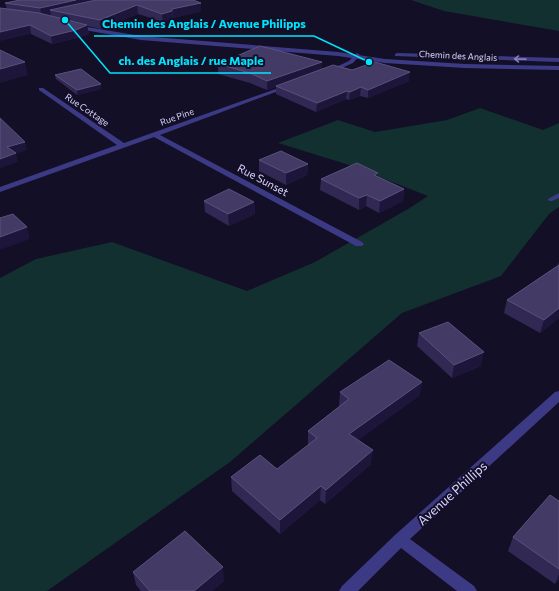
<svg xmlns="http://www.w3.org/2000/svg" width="559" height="591" font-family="Commissioner,sans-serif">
  <rect width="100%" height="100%" fill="#130f26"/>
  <g fill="#12302f">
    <path d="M411 0H559V31L444 11Z"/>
    <path d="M480 108 543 130 559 123V207L549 214 501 276 402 313 230 462 47 591H0V278L36 259 112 242 247 291 315 262 408 209 428 196 346 164 278 143 338 120 375 132 447 120Z"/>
  </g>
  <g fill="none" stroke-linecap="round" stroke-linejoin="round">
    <g fill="#3d3a85" fill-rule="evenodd">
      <path d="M357 53 360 55 353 63 330 73 325 72 349 61Z"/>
      <path d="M287 85 292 86 160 135 362 242 364 244 362 246H356L154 137 0 192V187L117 145 39 90V88H43L124 143Z"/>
      <path d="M559 193V198L552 201H549L548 199Z"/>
      <path d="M559 391V402L410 539 474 586 477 591H457L401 548 358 591H339L342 586 395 535 555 392Z"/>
    </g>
    <g fill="#3d3a85" fill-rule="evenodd">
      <path d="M75 25 141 36 338 52 385 59 465 64 559 66V70L465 68 385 63 338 56 141 40 73 28 72 27Z"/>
      <path d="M397 53 559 58V62L395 56V54Z"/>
    </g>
  </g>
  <g fill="#312854">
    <path d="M5 3H201V11L173 18V20L163 22 138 14 101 29 87 26 89 34 77 38 52 44 31 34 7 9Z"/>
    <path d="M322 62V69L352 70 409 81 368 98 360 96 349 100 346 99 316 112 276 94V87L267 90 250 83 218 74V64Z"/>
    <path d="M55 75 101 89 77 95 56 79Z"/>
    <path d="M259 160 308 164 307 175 286 185 259 171Z"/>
    <path d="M378 177 404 189 403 201 379 213 366 206 359 210 320 190 321 179Z"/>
    <path d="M204 201 254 202 255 214 229 226 205 212Z"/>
    <path d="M559 262V318L540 333 504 313 507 300 558 265Z"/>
    <path d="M419 333 481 366 452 378 417 346Z"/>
    <path d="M340 392 420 395 358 440 371 464 325 504 320 500 280 534 232 491 231 477 277 469 308 445V431L340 406H339Z"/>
    <path d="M559 501V579L555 584 508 551 513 537Z"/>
    <path d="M133 572 224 581 212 591H141L136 585Z"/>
  </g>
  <g fill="#1d163a">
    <path d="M76 0H112L50 10 51 15 42 17 40 8Z"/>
    <path d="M201 3V11L173 18 172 9Z"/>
    <path d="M137 5 138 14 101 29 100 20Z"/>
    <path d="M172 11 173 20 163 22 162 14Z"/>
    <path d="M30 25 31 34 0 41V32Z"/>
    <path d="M87 25 89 34 77 38 52 44 51 36Z"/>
    <path d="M25 62 28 75 0 83V69Z"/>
    <path d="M322 62V71L276 86V87L267 90V81Z"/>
    <path d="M410 72 409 81 368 98V90Z"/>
    <path d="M101 84V89L77 95V90Z"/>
    <path d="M361 87 360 96 349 100 350 92Z"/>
    <path d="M347 91 346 99 316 112 317 103Z"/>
    <path d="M25 142 27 150 16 154 18 162 0 168V159L7 147Z"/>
    <path d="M308 164 307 175 286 185V173Z"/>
    <path d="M378 173 377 184 374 175Z"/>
    <path d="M404 189 403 201 379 213 380 201Z"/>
    <path d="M367 195 366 206 359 210V198Z"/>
    <path d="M254 202 255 214 229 226 228 214Z"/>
    <path d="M27 227 30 239 0 250V237Z"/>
    <path d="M559 308V318L540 333 544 320Z"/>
    <path d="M484 352 481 366 452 378 454 365Z"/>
    <path d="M422 382 420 395 348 448 349 434Z"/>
    <path d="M373 450 371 464 325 504 326 490Z"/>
    <path d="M321 486 320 500 280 534V520Z"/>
    <path d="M223 567 224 581 212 591H194Z"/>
    <path d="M559 574V579L555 584Z"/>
  </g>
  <g fill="#433a66" stroke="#5a527e">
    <path d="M20 0H76L40 8 5 3Z"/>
    <path d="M96 0H193L201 3 172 9V11L162 14 137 5 100 20 50 10Z"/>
    <path d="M0 8 39 13 87 25 76 30 51 36 30 25 0 32Z"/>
    <path d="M260 46 322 62 267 81 250 73 218 64Z"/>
    <path d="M0 50 25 62 0 69Z"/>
    <path d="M375 62 410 72 368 90 361 87 350 92 347 91 317 103 276 86 333 65 352 70Z"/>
    <path d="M81 69 101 84 77 90 55 75Z"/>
    <path d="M0 118 25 142 7 147 16 153 0 159Z"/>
    <path d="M281 151 308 164 286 173 259 160Z"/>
    <path d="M357 163 378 173 374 175 404 189 380 201 367 195 359 198 321 179Z"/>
    <path d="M229 189 254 202 228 214 204 201Z"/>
    <path d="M13 214 27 227 0 237V218Z"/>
    <path d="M559 265V308L544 320 507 300Z"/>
    <path d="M448 322 484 352 454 365 419 333Z"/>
    <path d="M389 360 422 382 349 434 373 450 326 490 321 486 280 520 231 477 260 455 277 469 317 438 308 431 349 399 340 392Z"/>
    <path d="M550 495 559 501V569L513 537Z"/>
    <path d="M185 531 223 567 194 591H150L133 572Z"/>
  </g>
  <defs><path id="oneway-shaft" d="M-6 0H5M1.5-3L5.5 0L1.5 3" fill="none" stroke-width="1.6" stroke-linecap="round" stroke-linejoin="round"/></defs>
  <use stroke="#837fbc" href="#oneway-shaft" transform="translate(520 59) rotate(-179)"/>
  <g text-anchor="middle" stroke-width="4" stroke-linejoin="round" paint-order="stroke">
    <g font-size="9" fill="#d9d4ff" stroke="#130f26">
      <text transform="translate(458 56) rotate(3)" y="3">Chemin des Anglais</text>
      <text transform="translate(87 110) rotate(34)" y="3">Rue Cottage</text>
      <text transform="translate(177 117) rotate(-20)" y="3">Rue Pine</text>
    </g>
    <g font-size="11" fill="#d9d4ff" stroke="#130f26">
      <text transform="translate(263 180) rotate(28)" y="4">Rue Sunset</text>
    </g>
    <g font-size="13" fill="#d9d4ff" stroke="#130f26">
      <text transform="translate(452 493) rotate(-42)" y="5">Avenue Phillips</text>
    </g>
  </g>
  <path fill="none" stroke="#00e5ff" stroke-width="1.5" d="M369 62L314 36H94M65 20L110 73H271"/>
  <g fill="#00e5ff" stroke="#130f26" stroke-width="1.5">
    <circle cx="369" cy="62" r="4"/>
    <circle cx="65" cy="20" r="4"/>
  </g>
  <g font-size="12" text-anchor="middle" font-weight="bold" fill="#00e5ff" stroke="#130f26" stroke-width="4" stroke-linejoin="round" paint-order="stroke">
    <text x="204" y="28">Chemin des Anglais / Avenue Philipps</text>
    <text x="191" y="65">ch. des Anglais / rue Maple</text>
  </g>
</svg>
